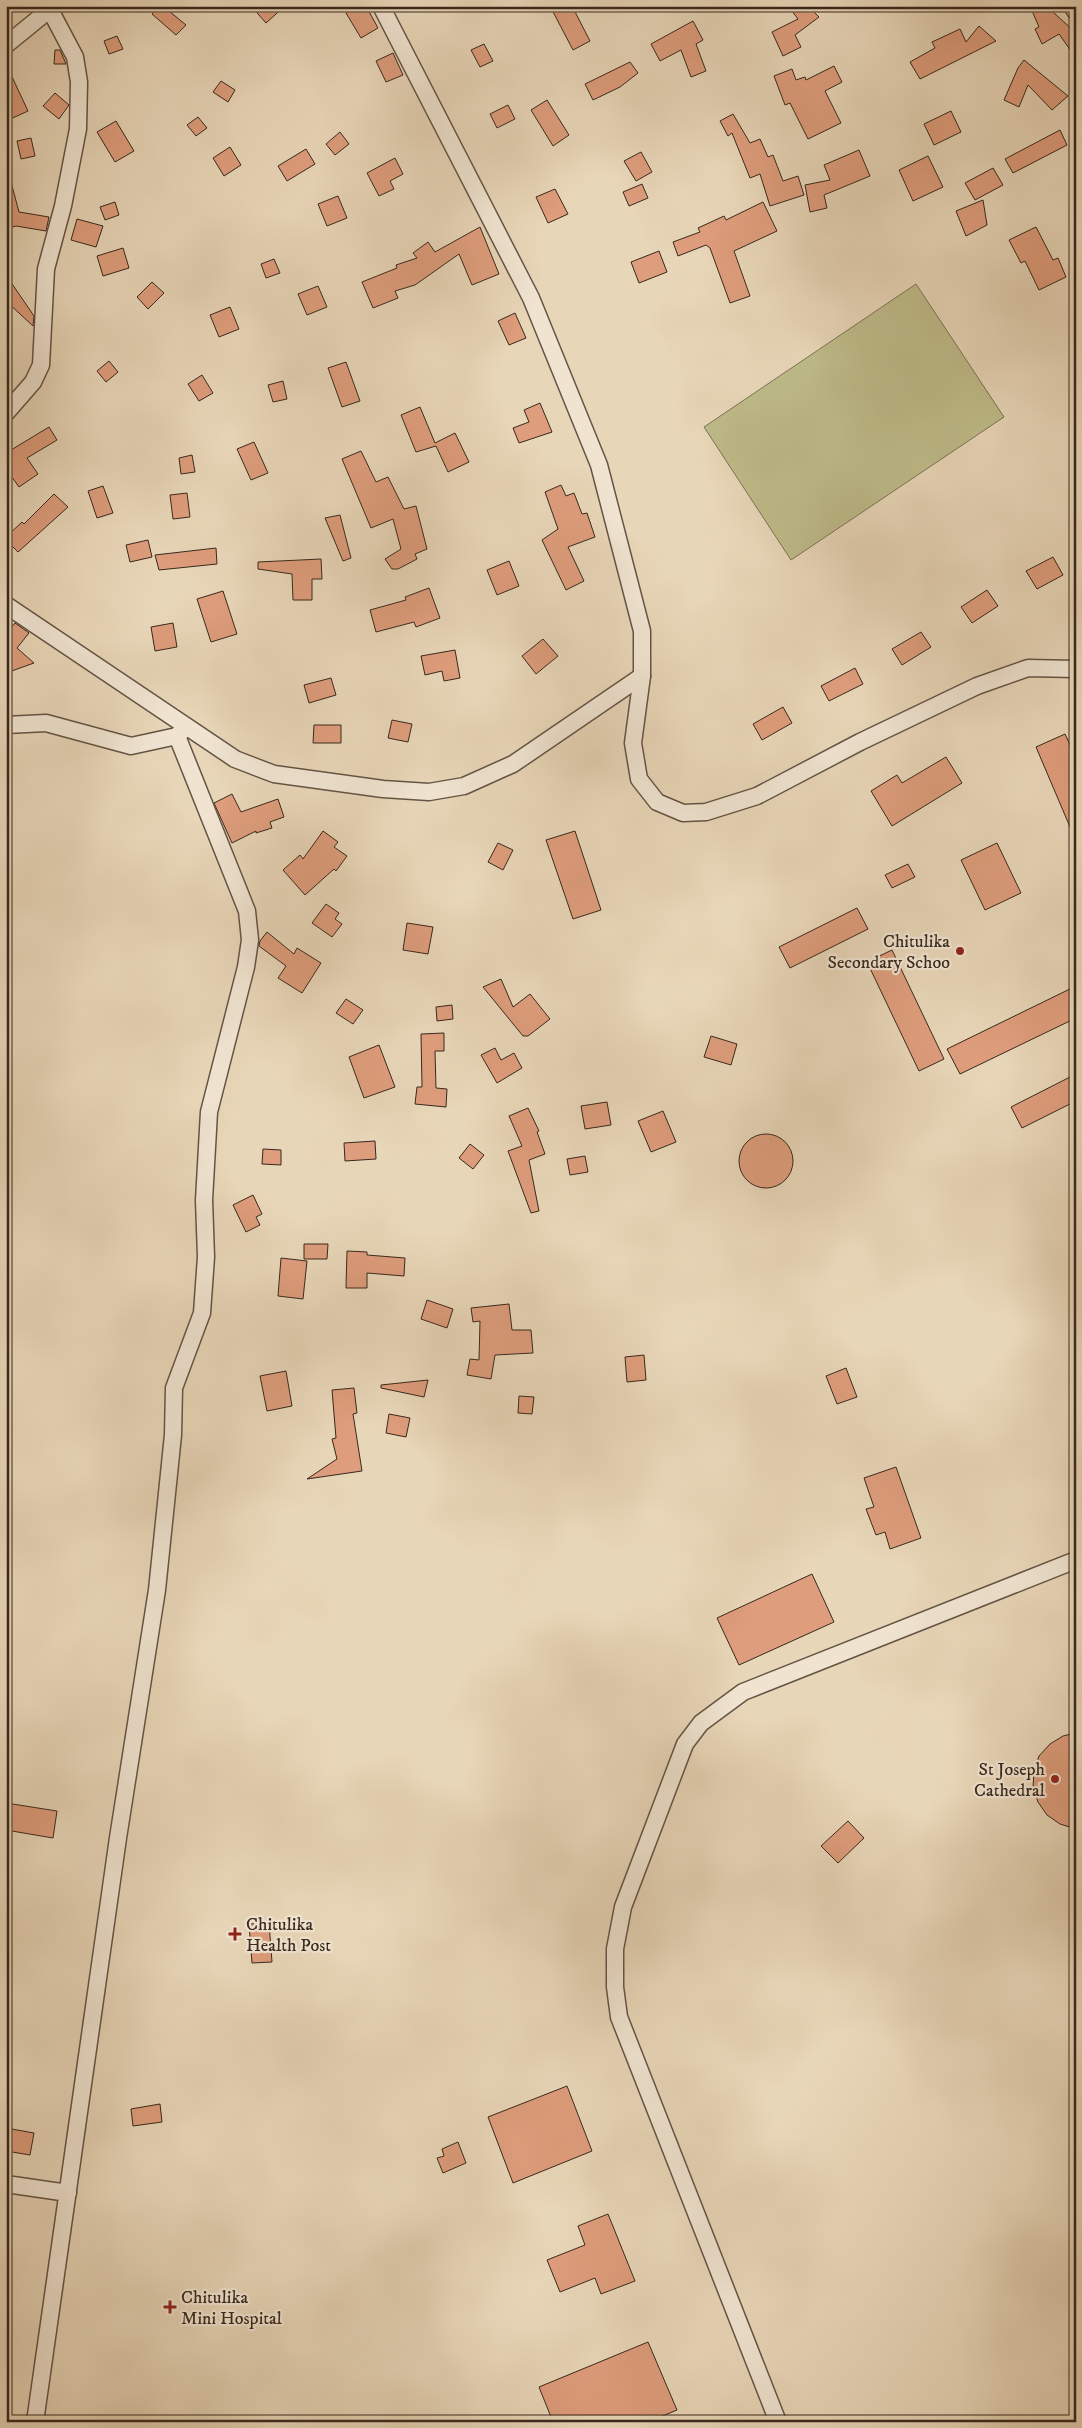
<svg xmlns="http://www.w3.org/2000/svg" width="1082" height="2428" font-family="'IM FELL DW Pica',serif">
  <rect width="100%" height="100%" fill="#e8d6b8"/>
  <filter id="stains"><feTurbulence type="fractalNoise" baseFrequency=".004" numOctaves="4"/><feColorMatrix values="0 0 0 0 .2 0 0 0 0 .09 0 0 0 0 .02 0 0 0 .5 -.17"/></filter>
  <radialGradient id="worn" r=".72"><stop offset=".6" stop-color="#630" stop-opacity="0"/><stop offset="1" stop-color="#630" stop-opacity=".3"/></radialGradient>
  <path fill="#bebb89" stroke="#7b7253" d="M916 284 1004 417 791 560 704 427Z"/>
  <g fill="#de9d7c" stroke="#38281d">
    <path d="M158 6H169V11L186 25 176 35 152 14Z"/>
    <path d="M251 6H285L266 23Z"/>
    <path d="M357 6H366L378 28 361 38 346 13Z"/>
    <path d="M550 6H572L590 41 573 50Z"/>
    <path d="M788 6H808L819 17 795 35 801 47 783 56 772 32 798 19Z"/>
    <path d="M1030 6H1050L1053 12 1076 33V58L1059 34 1042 44 1035 29 1039 27Z"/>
    <path d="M693 21 703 40 696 44 706 71 691 77 681 50 660 61 651 44Z"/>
    <path d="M979 26 996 41 920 79 910 62 935 48 932 42 960 29 966 42Z"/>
    <path d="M117 36 123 49 109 54 104 41Z"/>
    <path d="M484 44 493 61 480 67 471 50Z"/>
    <path d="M55 50H60L66 64H54Z"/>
    <path d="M393 53 403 75 386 82 376 61Z"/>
    <path d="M1024 60 1068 96 1052 110 1028 85 1019 107 1004 100 1018 68Z"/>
    <path d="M630 62 638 73 620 87 593 100 585 84Z"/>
    <path d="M6 64 28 111 6 121Z"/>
    <path d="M834 66 842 82 825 91 841 123 808 139 790 103 785 105 774 76 792 69 796 80 805 77 806 80Z"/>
    <path d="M221 81 235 90 228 102 213 92Z"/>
    <path d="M55 93 69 105 59 119 43 106Z"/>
    <path d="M547 100 569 135 553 146 531 110Z"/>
    <path d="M508 105 515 119 497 128 490 114Z"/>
    <path d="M951 111 961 132 934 145 924 124Z"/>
    <path d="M733 114 750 143 760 139 768 157 773 155 783 181 798 176 804 195 770 206 760 174 750 178 732 133 728 136 720 121Z"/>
    <path d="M198 117 207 128 196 136 187 125Z"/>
    <path d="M116 121 134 151 115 162 97 132Z"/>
    <path d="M1060 130 1067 145 1013 173 1005 159Z"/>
    <path d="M340 132 349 144 335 155 326 144Z"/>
    <path d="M31 138 35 156 21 159 17 141Z"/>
    <path d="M230 147 241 165 224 176 213 158Z"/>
    <path d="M306 149 315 164 287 181 278 166Z"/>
    <path d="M859 150 870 176 824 195 827 208 810 212 805 185 830 180 824 165Z"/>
    <path d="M641 152 652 172 636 181 624 161Z"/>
    <path d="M928 156 943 187 913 201 899 170Z"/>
    <path d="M395 158 403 174 390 181 394 189 379 196 367 173Z"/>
    <path d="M993 168 1003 185 975 200 965 183Z"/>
    <path d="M6 182H11L19 212 49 217 46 231 16 226 6 229Z"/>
    <path d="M642 184 648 198 629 206 623 192Z"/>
    <path d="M555 189 568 214 548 223 536 197Z"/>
    <path d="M338 196 347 218 327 226 318 204Z"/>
    <path d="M983 200 987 225 966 236 956 211Z"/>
    <path d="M115 202 119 215 105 220 100 207Z"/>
    <path d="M763 202 777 231 734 251 750 296 730 303 710 248 706 245 678 256 673 242 700 232 698 228 724 216 726 220Z"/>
    <path d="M77 219 103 226 96 247 71 240Z"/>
    <path d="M480 227 499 274 472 285 459 254 415 285 395 291 398 298 373 308 362 282 397 268 396 265 417 258 413 253 428 242 435 252Z"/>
    <path d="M1036 227 1053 260 1058 258 1066 277 1039 290 1025 261 1021 263 1009 240Z"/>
    <path d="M123 248 129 268 103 276 97 256Z"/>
    <path d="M659 251 667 272 639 283 631 262Z"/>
    <path d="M274 259 280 273 266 278 261 264Z"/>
    <path d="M6 275 34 316 33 326 6 301Z"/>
    <path d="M152 282 164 293 148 309 137 297Z"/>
    <path d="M318 286 327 307 307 315 298 294Z"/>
    <path d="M230 307 239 329 219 337 210 315Z"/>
    <path d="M515 313 526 338 509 345 498 321Z"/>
    <path d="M109 361 118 372 106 382 97 371Z"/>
    <path d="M346 362 360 401 342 407 328 368Z"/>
    <path d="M202 375 213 393 199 401 188 384Z"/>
    <path d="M283 381 287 399 273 402 268 385Z"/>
    <path d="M540 403 552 432 519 443 513 428 529 422 524 410Z"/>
    <path d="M420 407 435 443 455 433 469 462 448 472 436 446 416 452 401 415Z"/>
    <path d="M49 427 57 440 27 458 38 474 19 487 6 469V453Z"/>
    <path d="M254 442 268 473 251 480 237 449Z"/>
    <path d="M361 451 376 482 388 477 404 509 416 506 427 549 415 554 417 559 398 569H392L385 559 401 549 393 519 371 528 342 459Z"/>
    <path d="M192 455 195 472 181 474 179 458Z"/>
    <path d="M561 485 566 496 574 493 582 514 587 513 595 537 568 547 584 581 566 590 542 540 558 529 545 492Z"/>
    <path d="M103 486 113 513 97 518 88 491Z"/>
    <path d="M187 493 190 517 173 519 170 495Z"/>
    <path d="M54 494 68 507 18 552 6 540V537L22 522 24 524Z"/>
    <path d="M340 515 351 558 343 561 325 518Z"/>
    <path d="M148 540 152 557 130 562 126 545Z"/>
    <path d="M216 548 217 564 159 570 155 555Z"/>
    <path d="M1053 557 1063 575 1037 589 1026 571Z"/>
    <path d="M321 559 322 579H312V600H293L292 574 258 569V562Z"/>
    <path d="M509 561 519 586 497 595 487 570Z"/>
    <path d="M429 588 440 618 416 627 414 622 376 632 370 610 406 600 405 597Z"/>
    <path d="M987 590 998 606 972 623 961 607Z"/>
    <path d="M223 591 237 634 211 642 197 599Z"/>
    <path d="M15 623 29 633 17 648 34 663 6 673V634Z"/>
    <path d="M173 623 177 647 155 651 151 627Z"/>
    <path d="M921 632 931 647 902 665 892 649Z"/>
    <path d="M543 639 558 656 536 674 522 656Z"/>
    <path d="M455 650 460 678 444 681 442 671 425 675 421 656Z"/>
    <path d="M855 668 863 684 829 701 821 686Z"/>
    <path d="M331 678 336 695 309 703 304 685Z"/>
    <path d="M783 707 792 723 762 740 753 724Z"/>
    <path d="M392 720 412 724 408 742 388 738Z"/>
    <path d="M314 725H341V743H313Z"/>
    <path d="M1065 734 1076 758V841L1036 747Z"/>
    <path d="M946 757 962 783 892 826 871 791 897 775 902 783Z"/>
    <path d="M232 794 241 812 278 799 284 817 270 822 272 828 256 833V831L232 843 214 803Z"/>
    <path d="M323 831 338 842 334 847 347 856 336 871 334 869 305 895 283 870 300 855 303 859Z"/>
    <path d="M575 831 601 910 573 919 546 840Z"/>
    <path d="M498 843 513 850 503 870 488 862Z"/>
    <path d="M997 843 1021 893 985 910 961 860Z"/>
    <path d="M908 864 915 877 892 888 885 875Z"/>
    <path d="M326 904 339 913 335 919 342 924 332 937 312 923Z"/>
    <path d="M857 908 868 929 790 968 779 947Z"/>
    <path d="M407 923 433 927 428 954 403 950Z"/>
    <path d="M267 932 294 954 297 948 321 963 302 993 278 978 286 966 259 946 260 941Z"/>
    <path d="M892 950 944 1059 919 1071 867 962Z"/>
    <path d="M501 979 513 1007 530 994 550 1019 528 1036H523L483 987Z"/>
    <path d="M1076 986V1018L960 1074 947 1049Z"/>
    <path d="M346 999 363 1010 353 1024 336 1013Z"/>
    <path d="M452 1005 453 1019 437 1021 436 1007Z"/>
    <path d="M444 1033V1051H435L436 1088 447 1089 446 1107 415 1104 417 1087H422L421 1034Z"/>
    <path d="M711 1036 737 1044 731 1065 704 1057Z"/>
    <path d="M379 1045 395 1087 364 1098 349 1057Z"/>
    <path d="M495 1048 501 1060 514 1053 522 1068 497 1083 481 1055Z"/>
    <path d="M1076 1074V1101L1022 1128 1011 1107Z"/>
    <path d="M607 1102 611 1125 585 1129 581 1106Z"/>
    <path d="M528 1108 539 1131 537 1132 545 1154 529 1160 539 1211 531 1213 508 1151 522 1146 509 1116Z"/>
    <path d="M663 1111 676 1142 651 1152 638 1121Z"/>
    <circle cx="766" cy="1161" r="27"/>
    <path d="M375 1141 376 1159 345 1161 344 1143Z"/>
    <path d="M470 1144 484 1155 473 1169 459 1158Z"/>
    <path d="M263 1149 281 1150V1165L262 1164Z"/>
    <path d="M585 1156 588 1172 570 1175 567 1159Z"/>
    <path d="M253 1195 262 1214 256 1217 260 1225 246 1232 233 1205Z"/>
    <path d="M304 1244H328L327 1259H304Z"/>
    <path d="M347 1251 367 1252V1255L405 1258 404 1276 367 1273V1288H346Z"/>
    <path d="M281 1258 307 1261 303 1299 278 1296Z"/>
    <path d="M427 1300 453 1309 447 1328 421 1319Z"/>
    <path d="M509 1304 512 1330H531L533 1353 495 1355 491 1379 467 1375 470 1359 479 1360 480 1321 473 1322 471 1308Z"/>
    <path d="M644 1355 646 1380 627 1382 625 1357Z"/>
    <path d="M846 1368 857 1397 837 1404 826 1376Z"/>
    <path d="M286 1371 292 1406 267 1411 260 1376Z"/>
    <path d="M428 1380 424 1397 381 1388V1385Z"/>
    <path d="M354 1388 357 1413 353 1414 362 1471 307 1479 337 1459 332 1439 336 1438 332 1390Z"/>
    <path d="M519 1396 534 1397 532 1414 518 1413Z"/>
    <path d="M389 1414 410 1418 406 1437 386 1433Z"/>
    <path d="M896 1467 921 1538 890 1549 885 1532 876 1535 866 1509 874 1507 864 1478Z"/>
    <path d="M812 1574 834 1622 739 1665 717 1618Z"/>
    <path d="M1076 1733V1829L1060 1824 1047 1815 1038 1802 1033 1787 1034 1771 1039 1756 1050 1744 1063 1736Z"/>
    <path d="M6 1803 57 1811 53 1838 6 1830Z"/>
    <path d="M848 1821 864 1838 838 1863 821 1846Z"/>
    <path d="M269 1923 272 1962 252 1963 249 1924Z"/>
    <path d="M567 2086 592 2151 513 2183 488 2117Z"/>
    <path d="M160 2104 162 2122 133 2126 131 2109Z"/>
    <path d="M6 2128 34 2133 30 2155 6 2151Z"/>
    <path d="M458 2142 466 2163 443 2173 437 2158 444 2156 442 2149Z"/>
    <path d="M608 2214 635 2281 601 2294 595 2278 560 2292 547 2260 585 2245 578 2226Z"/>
    <path d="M648 2342 677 2410 648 2422H553L539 2387Z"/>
  </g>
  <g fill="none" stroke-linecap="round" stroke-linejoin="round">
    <g stroke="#645444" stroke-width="19">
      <g id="minor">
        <path d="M381 6 531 298 599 465 642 631V676L633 743 639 779 657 802 683 813 706 812 757 796 860 742 977 686 1028 668 1076 669"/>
        <path d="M1072 6 1076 12"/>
        <path d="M6 45 49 10"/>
        <path d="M6 413 33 382 41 365 46 269 63 206 78 129 79 82 75 57 48 6"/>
        <path d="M6 605 235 759 274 774 383 789 429 792 464 786 513 764 642 676"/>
        <path d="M6 725 46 723 131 746 177 736"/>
        <path d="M6 2184 68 2193"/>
        <path d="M35 2422 118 1838 157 1590 173 1435 174 1388 202 1313 206 1257 204 1200 209 1112 246 967 250 940 247 911 177 736 186 727"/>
        <path d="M778 2422 619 2017 615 1987V1949L623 1907 685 1744 701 1723 743 1692 1076 1560"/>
      </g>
    </g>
    <use href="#minor" stroke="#f0e4d1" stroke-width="16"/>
  </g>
  <g fill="#8f2418" stroke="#f0e4d1" stroke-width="2">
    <circle cx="960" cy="951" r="5"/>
    <circle cx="1055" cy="1779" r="5"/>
    <path d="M232.5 1926.5h5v5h5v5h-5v5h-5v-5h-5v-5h5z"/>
    <path d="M167.5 2299.5h5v5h5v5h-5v5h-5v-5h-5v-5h5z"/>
  </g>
  <g text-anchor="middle" stroke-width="4.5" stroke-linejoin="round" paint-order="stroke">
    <g font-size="18" fill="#38281d" stroke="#f0e4d1" text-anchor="end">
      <text x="950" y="947">Chitulika<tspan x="950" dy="21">Secondary Schoo</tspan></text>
      <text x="1045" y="1775">St Joseph<tspan x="1045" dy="21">Cathedral</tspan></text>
      <text x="246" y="1930" text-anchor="start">Chitulika<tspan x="246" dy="21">Health Post</tspan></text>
      <text x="181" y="2303" text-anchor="start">Chitulika<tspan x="181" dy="21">Mini Hospital</tspan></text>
    </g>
  </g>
  <rect width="1082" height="2428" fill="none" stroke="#e8d6b8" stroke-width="25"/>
  <rect x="8" y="8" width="1067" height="2413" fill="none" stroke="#38281d" stroke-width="2.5"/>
  <rect x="12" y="12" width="1057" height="2403" fill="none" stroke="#38281d"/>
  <rect width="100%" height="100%" filter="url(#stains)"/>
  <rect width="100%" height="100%" fill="url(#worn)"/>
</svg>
